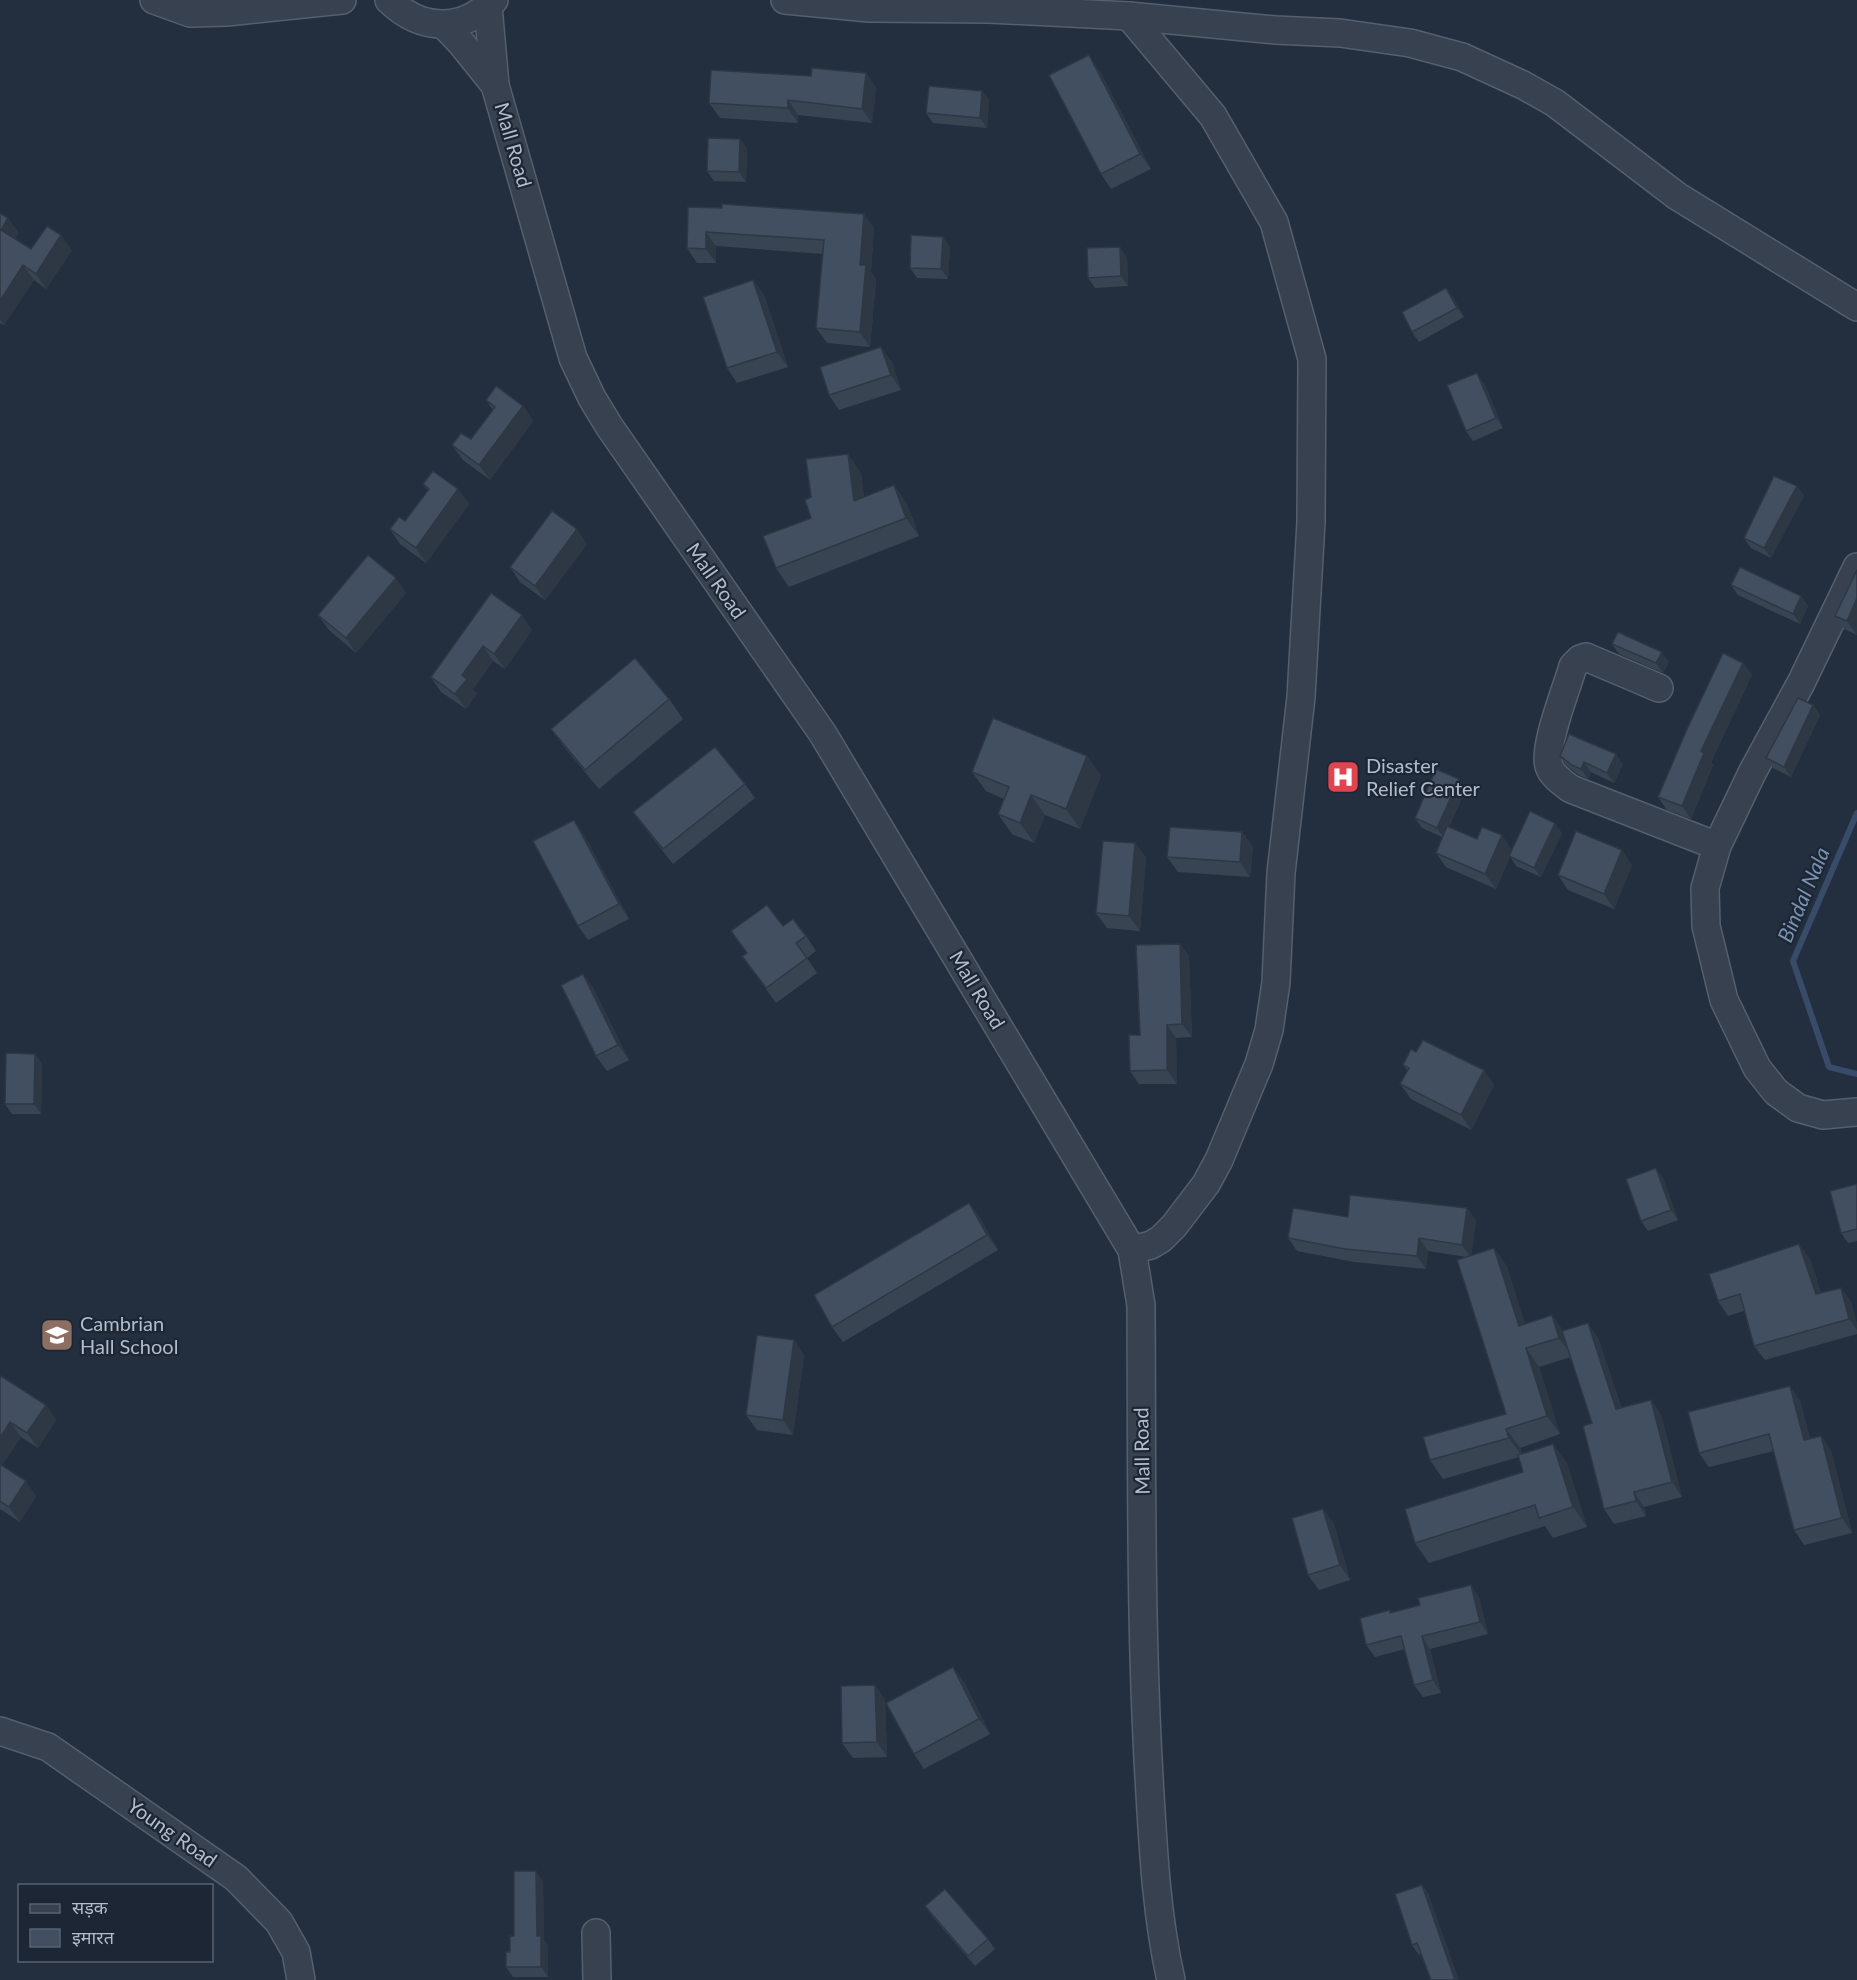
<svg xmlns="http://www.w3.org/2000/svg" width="1857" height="1980" font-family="Lato,'Noto Sans Devanagari',sans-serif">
  <rect width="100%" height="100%" fill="#232f3f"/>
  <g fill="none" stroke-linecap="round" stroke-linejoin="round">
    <path stroke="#384c69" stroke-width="6" d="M1857 813 1793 961 1829 1067 1857 1074"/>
    <g stroke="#555f6d" stroke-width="30">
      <g id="minor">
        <path d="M154 0 190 13 227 12 342 0"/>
        <path d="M389 0C421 31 462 33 494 0"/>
        <path d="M785 0 869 8 989 9 1129 16 1275 30 1340 33 1410 43 1462 57 1523 85 1555 103 1677 196 1857 307"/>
        <path d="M488 6 495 85 573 358 592 398 609 426 823 734 1132 1250 1141 1305C1142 1462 1140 1620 1149 1777 1153 1845 1156 1914 1171 1980"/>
        <path d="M1129 16 1213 116 1274 222 1312 359 1311 522 1301 697 1281 873 1276 982 1269 1030 1259 1064 1219 1160 1206 1184 1174 1226 1161 1239 1151 1245 1132 1250"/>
        <path d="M444 25 462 44 495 85"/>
        <path d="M1857 567 1801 683 1753 771 1717 846 1705 888 1706 926 1724 1000 1757 1068 1776 1092 1798 1108 1823 1115 1857 1112"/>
        <path d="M1659 688 1586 657 1580 659 1573 666C1567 688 1543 746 1549 766 1552 776 1563 783 1571 789L1717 846"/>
        <path d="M0 1731 48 1747 236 1878 279 1922 296 1952 301 1980"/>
        <path d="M596 1933 597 1980"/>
      </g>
    </g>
    <use href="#minor" stroke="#37414f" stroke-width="27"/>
  </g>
  <g fill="#394453">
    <path d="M1099 70 1151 169 1111 189 1101 174Z"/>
    <path d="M866 73 876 88 872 123 798 115V123L720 118 709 103 811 76Z"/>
    <path d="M982 91 989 101 987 128 933 123 926 113Z"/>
    <path d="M740 139 747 149 746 182 714 181 707 171Z"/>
    <path d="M688 207 874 228 871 272 876 280 870 347 827 343 816 328 823 254 716 246V263H697L687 248Z"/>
    <path d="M0 213 19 233 15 239 31 249 72 250 46 289 34 280 4 325 0 323Z"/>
    <path d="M943 237 950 247 948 279 917 278 910 268Z"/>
    <path d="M1127 257 1128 286 1095 288 1088 278Z"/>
    <path d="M753 280 764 295 788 367 737 383 727 368Z"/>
    <path d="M1453 297 1464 317 1419 342 1412 332Z"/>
    <path d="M892 362 901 390 839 410 829 395Z"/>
    <path d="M1484 383 1503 428 1473 441 1466 431Z"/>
    <path d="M486 400 523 406 533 421 490 480 463 460 452 445 471 439 493 410Z"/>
    <path d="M861 473 864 497 894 485 907 504 919 536 789 587 776 568 811 518Z"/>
    <path d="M423 484 458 489 469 504 426 563 400 544 390 529 405 521 428 491Z"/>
    <path d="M1797 486 1804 496 1771 558 1751 548 1744 538Z"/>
    <path d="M587 544 545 600 520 582 510 567Z"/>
    <path d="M1857 570V635L1844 629 1835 616Z"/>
    <path d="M1731 585 1801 596 1808 606 1800 624 1738 595Z"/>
    <path d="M406 593 356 653 329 630 318 615Z"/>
    <path d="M491 593 532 630 505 669 493 661 473 689 477 694 466 709 441 692 431 677Z"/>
    <path d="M1612 644 1669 662 1663 673 1619 654Z"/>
    <path d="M1743 663 1752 675 1711 762 1713 765 1691 819 1667 810 1658 797Z"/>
    <path d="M669 699 683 719 599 789 565 748 551 729Z"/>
    <path d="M1813 705 1820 715 1791 777 1773 768 1766 758Z"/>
    <path d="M1087 756 1101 776 1080 829 1045 815 1034 843 1012 834 998 814 1004 799 986 791 972 772Z"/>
    <path d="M1560 756 1623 764 1614 783 1591 772 1588 779 1579 775 1567 766Z"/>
    <path d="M745 784 755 798 673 864 644 827 633 812Z"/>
    <path d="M1466 789 1449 827 1477 839 1512 850 1562 833 1541 877 1516 866 1510 856 1496 889 1446 867 1436 853 1442 837 1422 828 1415 818Z"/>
    <path d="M1242 832 1253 847 1250 877 1178 872 1167 857Z"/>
    <path d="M584 835 629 919 588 940 578 926Z"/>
    <path d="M1135 843 1146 858 1140 931 1107 928 1096 913Z"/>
    <path d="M1632 865 1614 909 1568 890 1558 875Z"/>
    <path d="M783 926 806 936 816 951 807 958 817 973 776 1003 753 971 747 953 731 931Z"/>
    <path d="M1180 944 1189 957 1192 1037 1176 1038 1177 1084H1139L1130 1071 1140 1035Z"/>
    <path d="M583 974 593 988 629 1060 607 1071 596 1056Z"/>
    <path d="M1416 1052 1484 1070 1494 1085 1471 1130 1411 1099 1400 1084 1407 1070 1403 1065Z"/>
    <path d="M42 1064 41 1114H12L5 1104Z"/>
    <path d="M1663 1178 1678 1220 1648 1231 1641 1221Z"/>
    <path d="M1857 1184V1241L1848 1243 1841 1233Z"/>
    <path d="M969 1203 980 1218 998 1250 843 1342 832 1327Z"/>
    <path d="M1467 1208 1476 1221 1471 1255 1494 1248 1507 1267 1525 1324 1552 1315 1563 1331 1598 1338 1621 1407 1651 1400 1661 1415 1682 1497 1644 1507 1646 1516 1614 1524 1604 1509 1592 1423 1571 1357 1539 1367 1560 1434 1520 1448 1522 1454 1553 1444 1567 1464 1587 1527 1553 1538 1545 1526 1429 1563 1415 1543 1523 1472 1519 1457 1443 1479 1430 1460 1506 1414 1466 1257 1428 1251 1426 1269 1354 1262 1297 1251 1288 1238 1348 1217Z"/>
    <path d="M1810 1259 1821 1293 1841 1288 1851 1302 1857 1324V1334L1765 1360 1754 1346 1744 1311 1728 1316 1718 1301Z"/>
    <path d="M794 1340 804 1355 793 1435 757 1430 746 1415Z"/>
    <path d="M0 1378 46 1405 56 1420 38 1448 21 1437 2 1465 36 1496 20 1522 0 1509Z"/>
    <path d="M1800 1400 1810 1439 1821 1436 1831 1451 1852 1533 1804 1545 1794 1530 1774 1451 1709 1467 1699 1453Z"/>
    <path d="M1323 1509 1334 1524 1350 1580 1319 1590 1308 1575Z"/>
    <path d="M1479 1597 1488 1634 1430 1649 1441 1693 1423 1697 1414 1685 1405 1649 1375 1657 1366 1645 1390 1610 1391 1613Z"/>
    <path d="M964 1682 990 1734 924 1769 914 1754Z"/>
    <path d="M875 1685 885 1700 887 1757 853 1758 842 1743Z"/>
    <path d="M543 1881 544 1940 548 1946V1977H513L506 1967 514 1936Z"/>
    <path d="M1422 1885 1429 1895 1421 1954 1419 1955 1412 1945Z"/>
    <path d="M925 1906 988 1939 995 1949 975 1966 932 1916Z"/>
  </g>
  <g fill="#2e3744">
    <path d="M1089 55 1099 70 1151 169 1140 154Z"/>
    <path d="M866 73 876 88 872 123 862 109Z"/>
    <path d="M982 91 989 101 987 128 980 118Z"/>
    <path d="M788 100 798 115V123L788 108Z"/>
    <path d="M740 139 747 149 746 182 739 172Z"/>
    <path d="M864 214 874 228 871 272 876 280 870 347 860 332V265Z"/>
    <path d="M8 218 19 233 11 244 1 230Z"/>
    <path d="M706 232 716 246V263L706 249Z"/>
    <path d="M61 235 72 250 46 289 36 274Z"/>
    <path d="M943 237 950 247 948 279 941 269Z"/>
    <path d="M1120 247 1127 257 1128 286 1121 276Z"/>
    <path d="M23 265 34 280 4 325 0 320V301Z"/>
    <path d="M753 280 764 295 788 367 777 352Z"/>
    <path d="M1446 288 1453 297 1464 317 1457 308Z"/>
    <path d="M881 347 892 362 901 390 891 375Z"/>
    <path d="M1477 373 1484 383 1503 428 1496 418Z"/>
    <path d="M523 406 533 421 490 480 479 465Z"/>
    <path d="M848 454 861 473 867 520 854 501Z"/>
    <path d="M894 485 907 504 919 536 906 518Z"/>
    <path d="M1797 486 1804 496 1771 558 1764 548Z"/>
    <path d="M458 489 469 504 426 563 416 548Z"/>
    <path d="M577 529 587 544 545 600 535 586Z"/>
    <path d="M396 578 406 593 356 653 346 638Z"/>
    <path d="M1801 596 1808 606 1800 624 1793 614Z"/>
    <path d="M1857 598V635L1847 621Z"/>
    <path d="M522 615 532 630 505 669 494 654Z"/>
    <path d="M483 646 493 661 473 689 477 694 466 709 455 694 462 675Z"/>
    <path d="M1662 652 1669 662 1663 673 1656 663Z"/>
    <path d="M1743 663 1752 675 1711 762 1713 765 1691 819 1682 806 1701 751Z"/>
    <path d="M1813 705 1820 715 1791 777 1784 767Z"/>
    <path d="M1616 754 1623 764 1614 783 1607 773Z"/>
    <path d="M1087 756 1101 776 1080 829 1066 809Z"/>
    <path d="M1584 762 1591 772 1588 779 1581 769Z"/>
    <path d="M1459 779 1466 789 1444 838 1437 828Z"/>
    <path d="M1031 795 1045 815 1034 843 1020 823Z"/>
    <path d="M574 820 584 835 629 919 619 904Z"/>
    <path d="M1555 823 1562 833 1541 877 1534 868Z"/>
    <path d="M1242 832 1253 847 1250 877 1240 862Z"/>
    <path d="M1502 835 1512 850 1496 889 1485 874Z"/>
    <path d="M1135 843 1146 858 1140 931 1129 916Z"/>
    <path d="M1622 850 1632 865 1614 909 1604 894Z"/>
    <path d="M1180 944 1189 957 1192 1037 1182 1024Z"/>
    <path d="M583 974 593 988 629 1060 618 1045Z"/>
    <path d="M1167 1025 1176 1038 1177 1084 1167 1070Z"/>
    <path d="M35 1054 42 1064 41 1114 34 1104Z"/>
    <path d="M1484 1070 1494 1085 1471 1130 1461 1115Z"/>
    <path d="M1656 1168 1663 1178 1678 1220 1671 1210Z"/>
    <path d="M969 1203 980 1218 998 1250 987 1235Z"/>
    <path d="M1467 1208 1476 1221 1471 1257 1462 1245Z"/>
    <path d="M1419 1238 1428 1251 1426 1269 1417 1256Z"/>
    <path d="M1799 1244 1810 1259 1826 1309 1816 1294Z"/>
    <path d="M1494 1248 1507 1267 1532 1345 1519 1326Z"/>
    <path d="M1841 1288 1851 1302 1857 1324V1330L1849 1319Z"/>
    <path d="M1552 1315 1565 1334 1572 1356 1559 1338Z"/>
    <path d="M1588 1323 1598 1338 1626 1424 1616 1409Z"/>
    <path d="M794 1340 804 1355 793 1435 783 1420Z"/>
    <path d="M1526 1348 1539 1367 1560 1434 1547 1416Z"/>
    <path d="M1790 1386 1800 1400 1814 1455 1804 1440Z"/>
    <path d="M1651 1400 1661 1415 1682 1497 1672 1482Z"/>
    <path d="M46 1405 56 1420 38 1448 27 1433Z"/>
    <path d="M10 1422 21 1437 0 1468V1438Z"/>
    <path d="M1506 1429 1520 1448 1522 1456 1509 1438Z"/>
    <path d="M1821 1436 1831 1451 1852 1533 1842 1518Z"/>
    <path d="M1553 1444 1567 1464 1587 1527 1573 1507Z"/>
    <path d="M26 1481 36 1496 20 1522 9 1507Z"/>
    <path d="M1634 1492 1644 1507 1646 1516 1636 1501Z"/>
    <path d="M1323 1509 1334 1524 1350 1580 1340 1565Z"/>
    <path d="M1471 1585 1479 1597 1488 1634 1480 1622Z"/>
    <path d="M1422 1636 1430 1649 1441 1693 1433 1680Z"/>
    <path d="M953 1667 964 1682 990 1734 979 1719Z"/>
    <path d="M875 1685 885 1700 887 1757 877 1742Z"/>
    <path d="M536 1871 543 1881 544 1940 548 1946V1977L541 1967 537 1936Z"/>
    <path d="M1422 1885 1429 1895 1459 1980H1455Z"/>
  </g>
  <g fill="#424f61" stroke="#2e3744" stroke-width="1.5">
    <path d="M1089 55 1140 154 1101 174 1049 75Z"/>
    <path d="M812 68 866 73 862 109 788 100V108L709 103 711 70 811 76Z"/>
    <path d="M929 86 982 91 980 118 926 113Z"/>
    <path d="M708 138 740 139 739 172 707 171Z"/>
    <path d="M722 204 864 214 860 265H866L860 332 816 328 824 240 706 232V249L687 248 688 207 722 208Z"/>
    <path d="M0 213 8 218 1 230 31 249 47 226 61 235 36 274 23 265 0 301Z"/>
    <path d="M911 235 943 237 941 269 910 268Z"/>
    <path d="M1120 247 1121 276 1088 278 1087 248Z"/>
    <path d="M753 280 777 352 727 368 703 297Z"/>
    <path d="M1446 288 1457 308 1412 332 1402 312Z"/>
    <path d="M881 347 891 375 829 395 820 367Z"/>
    <path d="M1477 373 1496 418 1466 431 1447 385Z"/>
    <path d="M496 386 523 406 479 465 452 445 461 433 471 439 495 407 486 400Z"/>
    <path d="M848 454 854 501 894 485 906 518 776 568 763 536 811 518 805 500 811 497 806 459Z"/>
    <path d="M433 471 458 489 416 548 390 529 399 517 405 521 429 489 423 484Z"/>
    <path d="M1774 476 1797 486 1764 548 1744 538Z"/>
    <path d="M552 511 577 529 535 586 510 567Z"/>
    <path d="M368 555 396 578 346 638 318 615Z"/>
    <path d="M1740 567 1801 596 1793 614 1731 585Z"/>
    <path d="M1857 570V598L1847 621 1835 616Z"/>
    <path d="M491 593 522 615 494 654 483 646 462 675 467 679 455 694 431 677Z"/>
    <path d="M1618 632 1662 652 1656 663 1612 644Z"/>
    <path d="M1723 653 1743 663 1701 751 1704 753 1682 806 1658 797 1687 729Z"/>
    <path d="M635 658 669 699 585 770 551 729Z"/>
    <path d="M1798 698 1813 705 1784 767 1766 758Z"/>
    <path d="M993 718 1087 756 1066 809 1031 795 1020 823 998 814 1009 787 972 772Z"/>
    <path d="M1569 734 1616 754 1607 773 1584 762 1581 769 1572 765 1560 756Z"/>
    <path d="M715 747 745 784 663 849 633 812Z"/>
    <path d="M1436 769 1459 779 1437 828 1415 818Z"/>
    <path d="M1530 811 1555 823 1534 868 1509 856Z"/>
    <path d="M574 820 619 904 578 926 533 841Z"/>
    <path d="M1447 826 1477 839 1482 827 1502 835 1485 874 1436 853Z"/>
    <path d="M1170 827 1242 832 1240 862 1167 857Z"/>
    <path d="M1576 831 1622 850 1604 894 1558 875Z"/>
    <path d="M1103 841 1135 843 1129 916 1096 913Z"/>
    <path d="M767 905 783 926 793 919 806 936 796 943 807 958 766 988 742 956 747 953 731 931Z"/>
    <path d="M1180 944 1182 1024 1167 1025V1070L1130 1071 1129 1035H1140L1136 945Z"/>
    <path d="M583 974 618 1045 596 1056 561 985Z"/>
    <path d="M1423 1040 1484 1070 1461 1115 1400 1084 1409 1068 1403 1065 1411 1049 1416 1052Z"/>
    <path d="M6 1053 35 1054 34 1104H5Z"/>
    <path d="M1656 1168 1671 1210 1641 1221 1626 1179Z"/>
    <path d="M1857 1184V1229L1841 1233 1830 1191Z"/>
    <path d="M1350 1195 1467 1208 1462 1245 1419 1238 1417 1256 1345 1249 1288 1238 1293 1208 1348 1217Z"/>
    <path d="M969 1203 987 1235 832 1327 814 1295Z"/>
    <path d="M1799 1244 1816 1294 1841 1288 1849 1319 1754 1346 1740 1294 1718 1301 1709 1274Z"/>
    <path d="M1494 1248 1519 1326 1552 1315 1559 1338 1526 1348 1547 1416 1506 1429 1509 1438 1430 1460 1423 1437 1506 1414 1457 1260Z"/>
    <path d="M1588 1323 1616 1409 1651 1400 1672 1482 1634 1492 1636 1501 1604 1509 1583 1426 1592 1423 1562 1331Z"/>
    <path d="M757 1335 794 1340 783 1420 746 1415Z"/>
    <path d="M1 1376 46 1405 27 1433 10 1422 0 1438V1378Z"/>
    <path d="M1790 1386 1804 1440 1821 1436 1842 1518 1794 1530 1769 1434 1699 1453 1688 1412Z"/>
    <path d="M1553 1444 1573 1507 1539 1518 1535 1505 1415 1543 1405 1509 1523 1472 1518 1455Z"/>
    <path d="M0 1464 26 1481 9 1507 0 1501Z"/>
    <path d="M1323 1509 1340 1565 1308 1575 1292 1518Z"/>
    <path d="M1471 1585 1480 1622 1422 1636 1433 1680 1414 1685 1401 1636 1366 1645 1360 1618 1390 1610V1613L1420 1605 1418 1598Z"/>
    <path d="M953 1667 979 1719 914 1754 886 1703Z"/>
    <path d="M875 1685 877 1742 842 1743 841 1686Z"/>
    <path d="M514 1871H536L537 1936H541V1967H506V1952H510V1936H514Z"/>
    <path d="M1422 1885 1455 1980H1431L1417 1943 1412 1945 1395 1894Z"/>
    <path d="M945 1889 988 1939 968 1956 925 1906Z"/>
  </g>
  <defs>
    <g id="hospital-square" transform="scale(1.725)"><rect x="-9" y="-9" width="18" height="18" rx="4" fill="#e0444e" stroke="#1c2634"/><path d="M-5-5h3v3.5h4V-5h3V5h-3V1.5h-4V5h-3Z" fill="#fff"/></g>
    <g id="school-square" transform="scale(1.725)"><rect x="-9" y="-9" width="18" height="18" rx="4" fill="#8d6e63" stroke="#1c2634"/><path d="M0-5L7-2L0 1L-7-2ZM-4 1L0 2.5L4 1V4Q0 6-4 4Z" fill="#fff"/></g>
  </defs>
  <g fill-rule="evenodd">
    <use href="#hospital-square" x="1343" y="777"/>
    <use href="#school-square" x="57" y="1335"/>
  </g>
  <g text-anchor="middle" stroke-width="4.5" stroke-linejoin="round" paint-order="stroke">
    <g font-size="20" fill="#b3bcca" stroke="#1c2634">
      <text transform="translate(513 145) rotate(74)" y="7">Mall Road</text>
      <text transform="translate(716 581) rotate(55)" y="7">Mall Road</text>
      <text transform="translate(977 990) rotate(59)" y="7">Mall Road</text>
      <text transform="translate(1142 1451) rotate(-91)" y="7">Mall Road</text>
      <text transform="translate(172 1833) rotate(35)" y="7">Young Road</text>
    </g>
    <g font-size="20" fill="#b3bcca" stroke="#1c2634" text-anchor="start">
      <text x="1366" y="773">Disaster<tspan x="1366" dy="23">Relief Center</tspan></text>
      <text x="80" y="1331">Cambrian<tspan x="80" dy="23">Hall School</tspan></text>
    </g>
    <g font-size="21" font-style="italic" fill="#7a92b2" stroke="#1c2634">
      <text transform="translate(1804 895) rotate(-67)" y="7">Bindal Nala</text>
    </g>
  </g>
  <rect x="18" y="1884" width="195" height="78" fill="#1c2634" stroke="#586270" stroke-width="1.5"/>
  <rect x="30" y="1904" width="30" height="9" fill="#37414f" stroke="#586270" stroke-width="1.5"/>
  <text x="72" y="1914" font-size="18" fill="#b3bcca">सड़क</text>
  <rect x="30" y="1929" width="30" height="18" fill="#424f61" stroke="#586270" stroke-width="1.5"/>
  <text x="72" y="1944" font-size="18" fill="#b3bcca">इमारत</text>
</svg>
